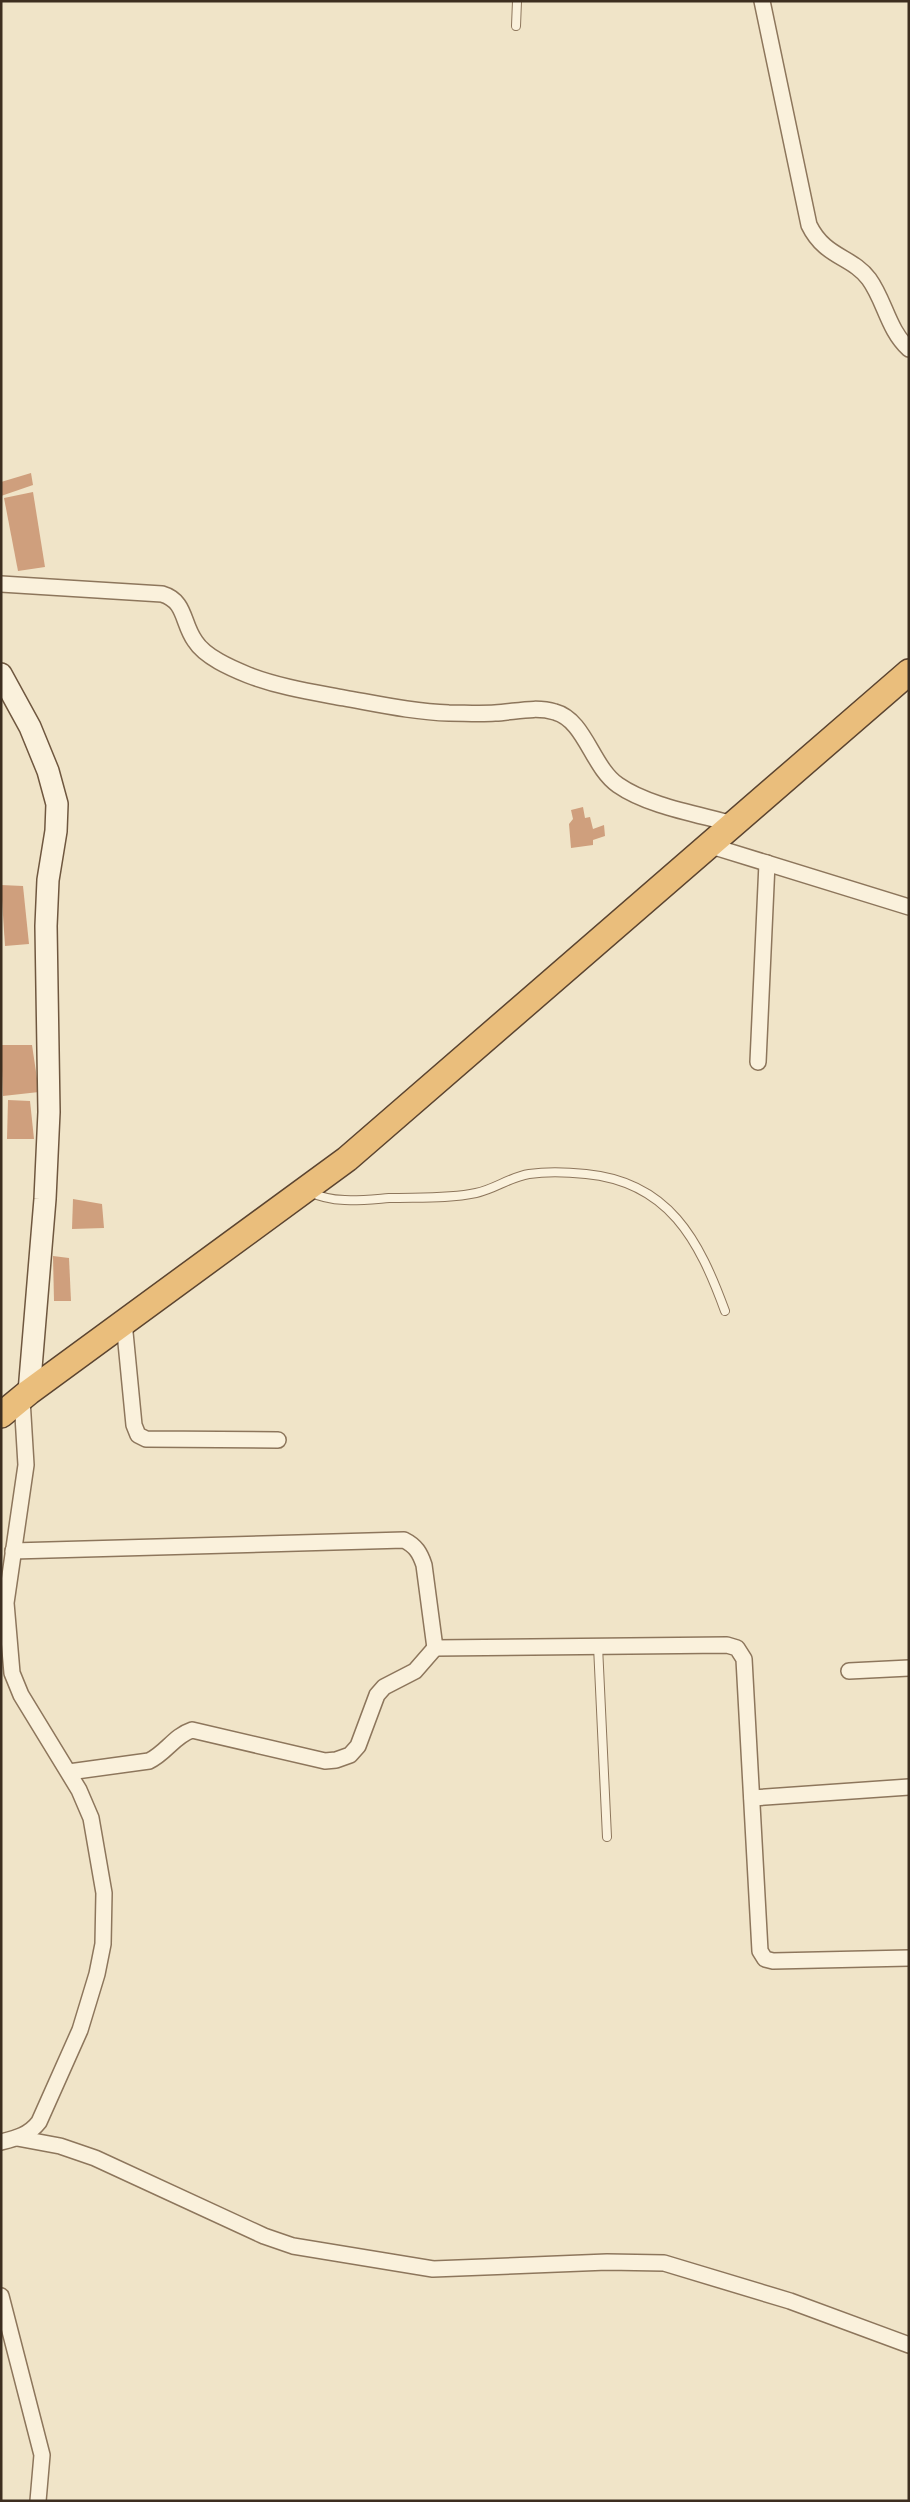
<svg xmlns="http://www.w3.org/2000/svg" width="910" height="2502" font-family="'PT Serif',serif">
  <rect width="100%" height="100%" fill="#f0e4c8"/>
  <g fill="#cf9f7d">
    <path d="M31 473 33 485 1 496V482Z"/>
    <path d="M33 492 45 567 18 571 4 498Z"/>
    <path d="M583 807 585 818 590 817 593 829 604 825 605 836 593 840V845L571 848 569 824 573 819 571 810Z"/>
    <path d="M1 885 23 886 29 944 5 946Z"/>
    <path d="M1 1045H32L39 1092 3 1096Z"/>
    <path d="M8 1100 30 1101 34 1139H7Z"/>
    <path d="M73 1199 102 1204 104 1228 72 1229Z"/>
    <path d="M53 1256 69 1258 71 1301H54Z"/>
  </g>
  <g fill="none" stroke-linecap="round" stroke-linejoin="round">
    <g stroke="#8d765c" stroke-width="10">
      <g id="service">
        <path d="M516 26 517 1"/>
        <path d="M310 1192C334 1204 363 1200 389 1198 417 1197 448 1199 476 1193 495 1189 510 1177 529 1174 548 1171 568 1172 586 1174 669 1182 699 1240 725 1311"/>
        <path d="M598 1646 607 1837"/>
      </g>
    </g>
    <g stroke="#8d765c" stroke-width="18">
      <g id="minor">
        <path d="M762 1 809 225C825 258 852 256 869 279 885 301 888 330 909 349"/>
        <path d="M1 584 162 594C186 601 182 623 195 641 205 657 231 668 248 675 279 687 312 692 344 698 378 704 414 712 449 713 464 713 480 714 495 713 515 712 535 706 555 712 585 720 592 767 618 785 648 806 697 814 733 824"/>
        <path d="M708 845 909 907"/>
        <path d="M758 1062 767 863"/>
        <path d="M124 1322 134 1425 138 1435 146 1439 278 1440"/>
        <path d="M13 1551 404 1540C416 1546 420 1553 424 1565L435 1648 727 1645 737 1648 744 1659 760 1951 765 1959 773 1961 909 1958"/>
        <path d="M849 1671 909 1668"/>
        <path d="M69 1772 149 1761C166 1753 174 1736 192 1730L325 1761 336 1760 350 1755 358 1746 377 1695 384 1687 415 1671 435 1648"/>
        <path d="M752 1798 909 1787"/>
        <path d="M17 2138 60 2146 95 2158 264 2236 293 2246 433 2269 607 2262 664 2263 790 2301 909 2345"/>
        <path d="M1 2142C17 2138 29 2135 39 2122L80 2030 97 1974 103 1944 104 1893 91 1818 79 1790 21 1695 12 1673 6 1603 26 1465 22 1399"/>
        <path d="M1 2296 42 2455 38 2501"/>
      </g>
    </g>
    <g stroke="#6f573f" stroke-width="24">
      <path id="secondary" d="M1 674 30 727 48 771 57 804 56 831 48 880 46 926 49 1112 45 1199 29 1392"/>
    </g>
    <g stroke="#5b4430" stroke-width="28">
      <path id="trunk" d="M1 1415 29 1392 347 1159 909 672"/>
    </g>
    <use href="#service" stroke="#faf1dc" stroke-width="8"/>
    <use href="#minor" stroke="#faf1dc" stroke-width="15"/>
    <use href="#secondary" stroke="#faf1dc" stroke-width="21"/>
    <use href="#trunk" stroke="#eabe7c" stroke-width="25"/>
  </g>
  <rect width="910" height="2502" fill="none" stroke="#3d2e20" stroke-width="5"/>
</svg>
